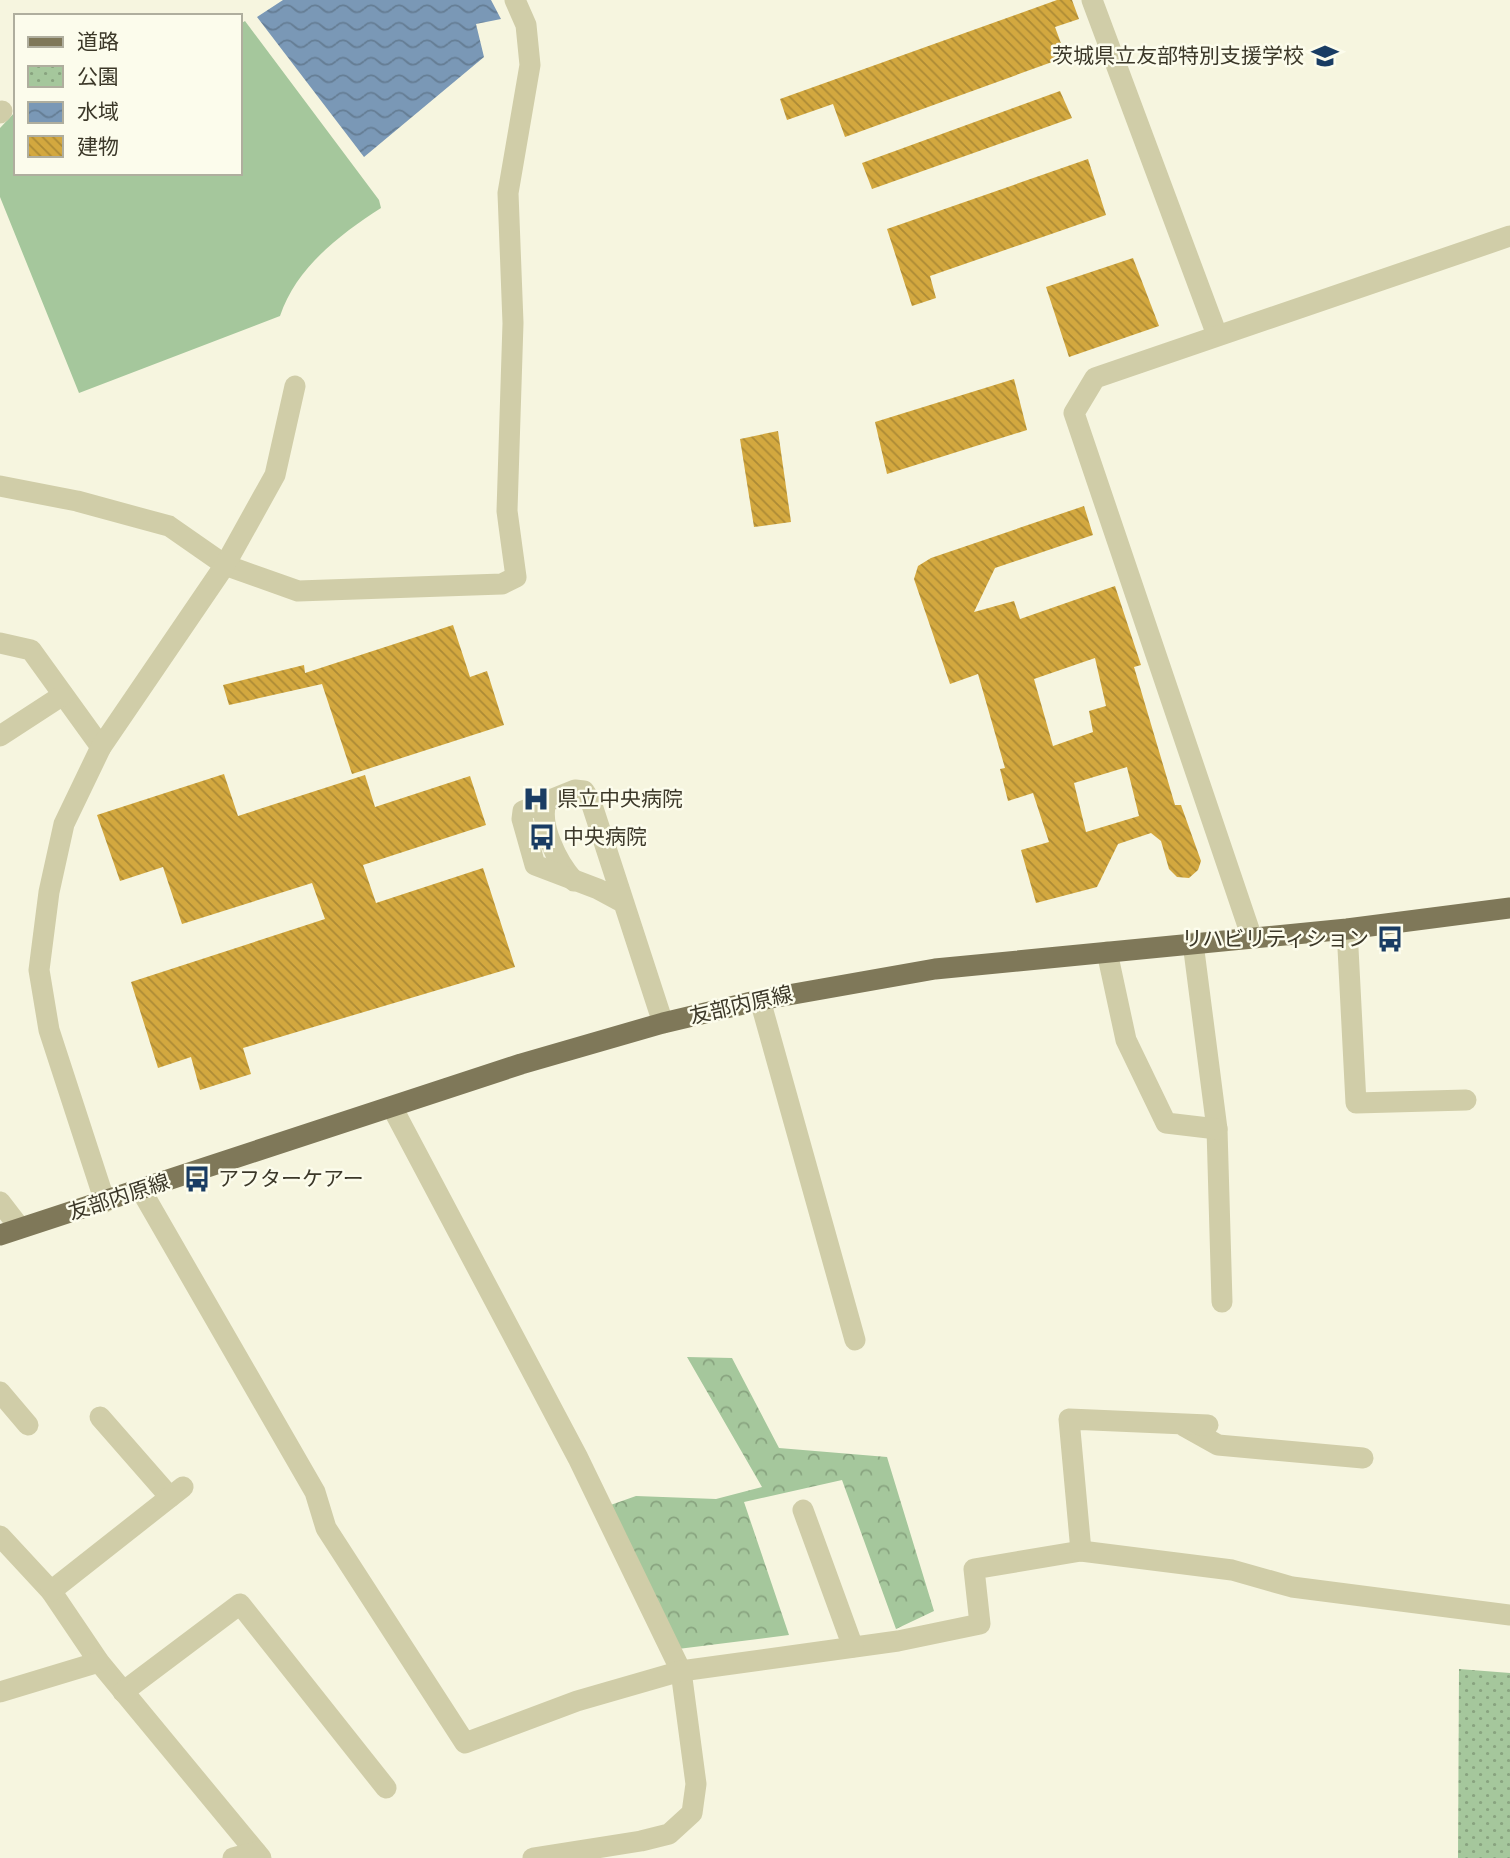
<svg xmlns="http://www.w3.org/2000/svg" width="1510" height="1858" font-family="Ubuntu,'Noto Sans JP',sans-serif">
  <defs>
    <pattern id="forest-crowns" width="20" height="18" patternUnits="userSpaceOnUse" patternTransform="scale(1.75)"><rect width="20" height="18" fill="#a5c79c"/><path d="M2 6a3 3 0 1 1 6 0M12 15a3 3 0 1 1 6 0" fill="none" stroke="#88a37f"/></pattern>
    <pattern id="park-dots" width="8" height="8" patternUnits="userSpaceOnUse" patternTransform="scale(1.75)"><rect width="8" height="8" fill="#a5c79c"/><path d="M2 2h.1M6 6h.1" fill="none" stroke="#88a37f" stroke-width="1.8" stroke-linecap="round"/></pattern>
    <pattern id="water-waves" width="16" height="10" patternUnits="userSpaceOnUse" patternTransform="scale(1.75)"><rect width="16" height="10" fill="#7a98b6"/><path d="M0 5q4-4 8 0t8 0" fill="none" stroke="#657d94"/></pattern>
    <pattern id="building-back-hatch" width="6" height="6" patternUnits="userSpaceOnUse" patternTransform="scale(1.75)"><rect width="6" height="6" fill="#d3a83f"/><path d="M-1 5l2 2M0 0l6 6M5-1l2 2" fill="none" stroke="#ac8a35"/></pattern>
  </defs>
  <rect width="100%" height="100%" fill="#f6f5df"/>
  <path fill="#a5c79c" d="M245 21 379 200 381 208C339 235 296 268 280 316L79 393 0 197V128L16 111V173H240V24Z"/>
  <path fill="url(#forest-crowns)" d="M687 1357 732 1358 779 1448 887 1457 934 1611 896 1629 842 1480 744 1502 789 1635 678 1649 605 1507 636 1496 716 1499 762 1487Z"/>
  <path fill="url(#park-dots)" d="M1459 1669 1510 1673V1858H1458Z"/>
  <path fill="url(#water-waves)" d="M283 0H491L501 19 476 24 484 57 364 157 257 17Z"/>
  <g fill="url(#building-back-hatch)" fill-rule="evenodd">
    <path d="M1057 0H1072L1079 19 1055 27 1066 57 845 137 833 104 787 120 780 99Z"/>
    <path d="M1060 91 1072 118 872 189 862 163Z"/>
    <path d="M1088 159 1106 215 930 276 936 298 912 306 887 229Z"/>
    <path d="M1133 258 1159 326 1069 357 1046 287Z"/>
    <path d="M1014 379 1027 430 887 474 875 422Z"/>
    <path d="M778 431 791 522 754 527 740 439Z"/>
    <path d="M1084 506 1093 535 995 568 974 612 1014 601 1020 619 1115 586 1141 665 1134 667 1175 805H1181L1201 861 1198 870 1189 878 1177 877 1169 869 1161 841 1151 833 1118 844 1097 887 1036 903 1021 850 1049 842 1033 793 1008 801 1000 769 1005 768 978 674 950 684 914 579 918 566 931 558ZM1095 658 1106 706 1089 711 1093 732 1053 746 1034 679ZM1127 767 1139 816 1086 832 1074 783Z"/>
    <path d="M453 625 470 677 487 671 504 725 352 774 322 684 229 705 223 685 304 665 305 673Z"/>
    <path d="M224 774 238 816 365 775 375 807 470 776 486 825 363 865 376 903 483 868 515 967 243 1048 251 1074 200 1090 191 1057 158 1068 131 982 325 919 312 883 182 924 163 867 120 881 97 815Z"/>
  </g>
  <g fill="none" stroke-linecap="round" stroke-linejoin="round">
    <g stroke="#d0cda8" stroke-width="21">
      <path d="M1092 0 1217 335"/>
      <path d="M0 113 2 111"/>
      <path d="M0 486 77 501 169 526 225 565 298 591 502 584 516 577 507 511 513 323 508 193 530 65 526 25 515 0"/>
      <path d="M0 643 31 650 101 747"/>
      <path d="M0 736 63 695"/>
      <path d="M547 799C537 824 558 863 574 881"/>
      <path d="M624 903 598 889 535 865 522 819 523 811 575 790 584 791 591 802 663 1023"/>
      <path d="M1347 929 1356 1103 1466 1100"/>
      <path d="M1252 938 1074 413 1095 378 1510 236"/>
      <path d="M1193 943 1217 1129 1222 1302"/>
      <path d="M1107 952 1126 1040 1166 1123 1217 1129"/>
      <path d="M760 1000 855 1340"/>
      <path d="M392 1107 578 1458 681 1671 696 1784 692 1813 669 1834 641 1841 533 1858"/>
      <path d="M141 1190 315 1492 326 1528 465 1743 577 1701 681 1671 898 1641 980 1624 974 1569 1081 1551 1232 1570 1292 1587 1510 1615"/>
      <path d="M0 1202 20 1228"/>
      <path d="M105 1202 49 1030 39 970 49 892 64 824 101 747 225 565 275 475 295 386"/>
      <path d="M0 1392 28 1425"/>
      <path d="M100 1417 170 1497"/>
      <path d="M1184 1426 1218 1445 1363 1458"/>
      <path d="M803 1510 853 1647"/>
      <path d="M0 1536 51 1591 99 1662 261 1858"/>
      <path d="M1081 1551 1069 1419 1208 1425"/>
      <path d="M51 1591 183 1487"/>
      <path d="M0 1692 99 1662"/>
      <path d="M123 1692 240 1604 386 1788"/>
      <path d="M233 1858 256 1852"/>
    </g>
    <path stroke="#7f7859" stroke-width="21" d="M0 1235 521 1064 663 1023 760 1000 935 969 1347 929 1510 908"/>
  </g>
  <defs>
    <g id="school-bare" transform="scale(2.1)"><path d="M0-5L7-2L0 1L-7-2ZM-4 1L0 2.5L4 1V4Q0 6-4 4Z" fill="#193c63" stroke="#fcfcec" stroke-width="2.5" paint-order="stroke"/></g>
    <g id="hospital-bare" transform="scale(2.1)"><path d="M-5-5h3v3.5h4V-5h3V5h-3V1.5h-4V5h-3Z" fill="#193c63" stroke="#fcfcec" stroke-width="2.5" paint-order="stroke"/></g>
    <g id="bus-bare" transform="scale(2.1)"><path d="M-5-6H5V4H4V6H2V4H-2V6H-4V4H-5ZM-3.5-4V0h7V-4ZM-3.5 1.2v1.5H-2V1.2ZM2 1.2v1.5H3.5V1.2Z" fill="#193c63" stroke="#fcfcec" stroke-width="2.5" paint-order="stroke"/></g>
  </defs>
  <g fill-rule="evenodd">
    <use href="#school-bare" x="1325" y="56"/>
    <use href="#hospital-bare" x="536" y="799"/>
    <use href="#bus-bare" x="542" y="837"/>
    <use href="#bus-bare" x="1390" y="939"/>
    <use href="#bus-bare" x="197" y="1179"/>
  </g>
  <g text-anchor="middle" stroke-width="5" stroke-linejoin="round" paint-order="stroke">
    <g font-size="21" fill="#3c3829" stroke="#fcfcec" text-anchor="start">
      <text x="1304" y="63" text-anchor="end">茨城県立友部特別支援学校</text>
      <text x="557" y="806">県立中央病院</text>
      <text x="563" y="844">中央病院</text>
      <text x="1369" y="946" text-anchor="end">リハビリティション</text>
      <text x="218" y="1186">アフターケアー</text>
    </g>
    <g font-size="21" fill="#3c3829" stroke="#fcfcec">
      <text transform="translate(741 1005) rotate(-13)" y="7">友部内原線</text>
      <text transform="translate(119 1197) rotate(-18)" y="7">友部内原線</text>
    </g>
  </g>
  <rect x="14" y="14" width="228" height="161" fill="#fcfcec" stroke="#afae9e" stroke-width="2"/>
  <rect x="28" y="37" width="35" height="10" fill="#7f7859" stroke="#afae9e" stroke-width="2"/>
  <text x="77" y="49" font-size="21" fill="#3c3829">道路</text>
  <rect x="28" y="66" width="35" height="21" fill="url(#park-dots)" stroke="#afae9e" stroke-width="2"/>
  <text x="77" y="84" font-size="21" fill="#3c3829">公園</text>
  <rect x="28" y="102" width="35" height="21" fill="url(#water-waves)" stroke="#afae9e" stroke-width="2"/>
  <text x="77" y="119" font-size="21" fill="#3c3829">水域</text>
  <rect x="28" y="136" width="35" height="21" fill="url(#building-back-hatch)" stroke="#afae9e" stroke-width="2"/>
  <text x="77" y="154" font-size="21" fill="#3c3829">建物</text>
</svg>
